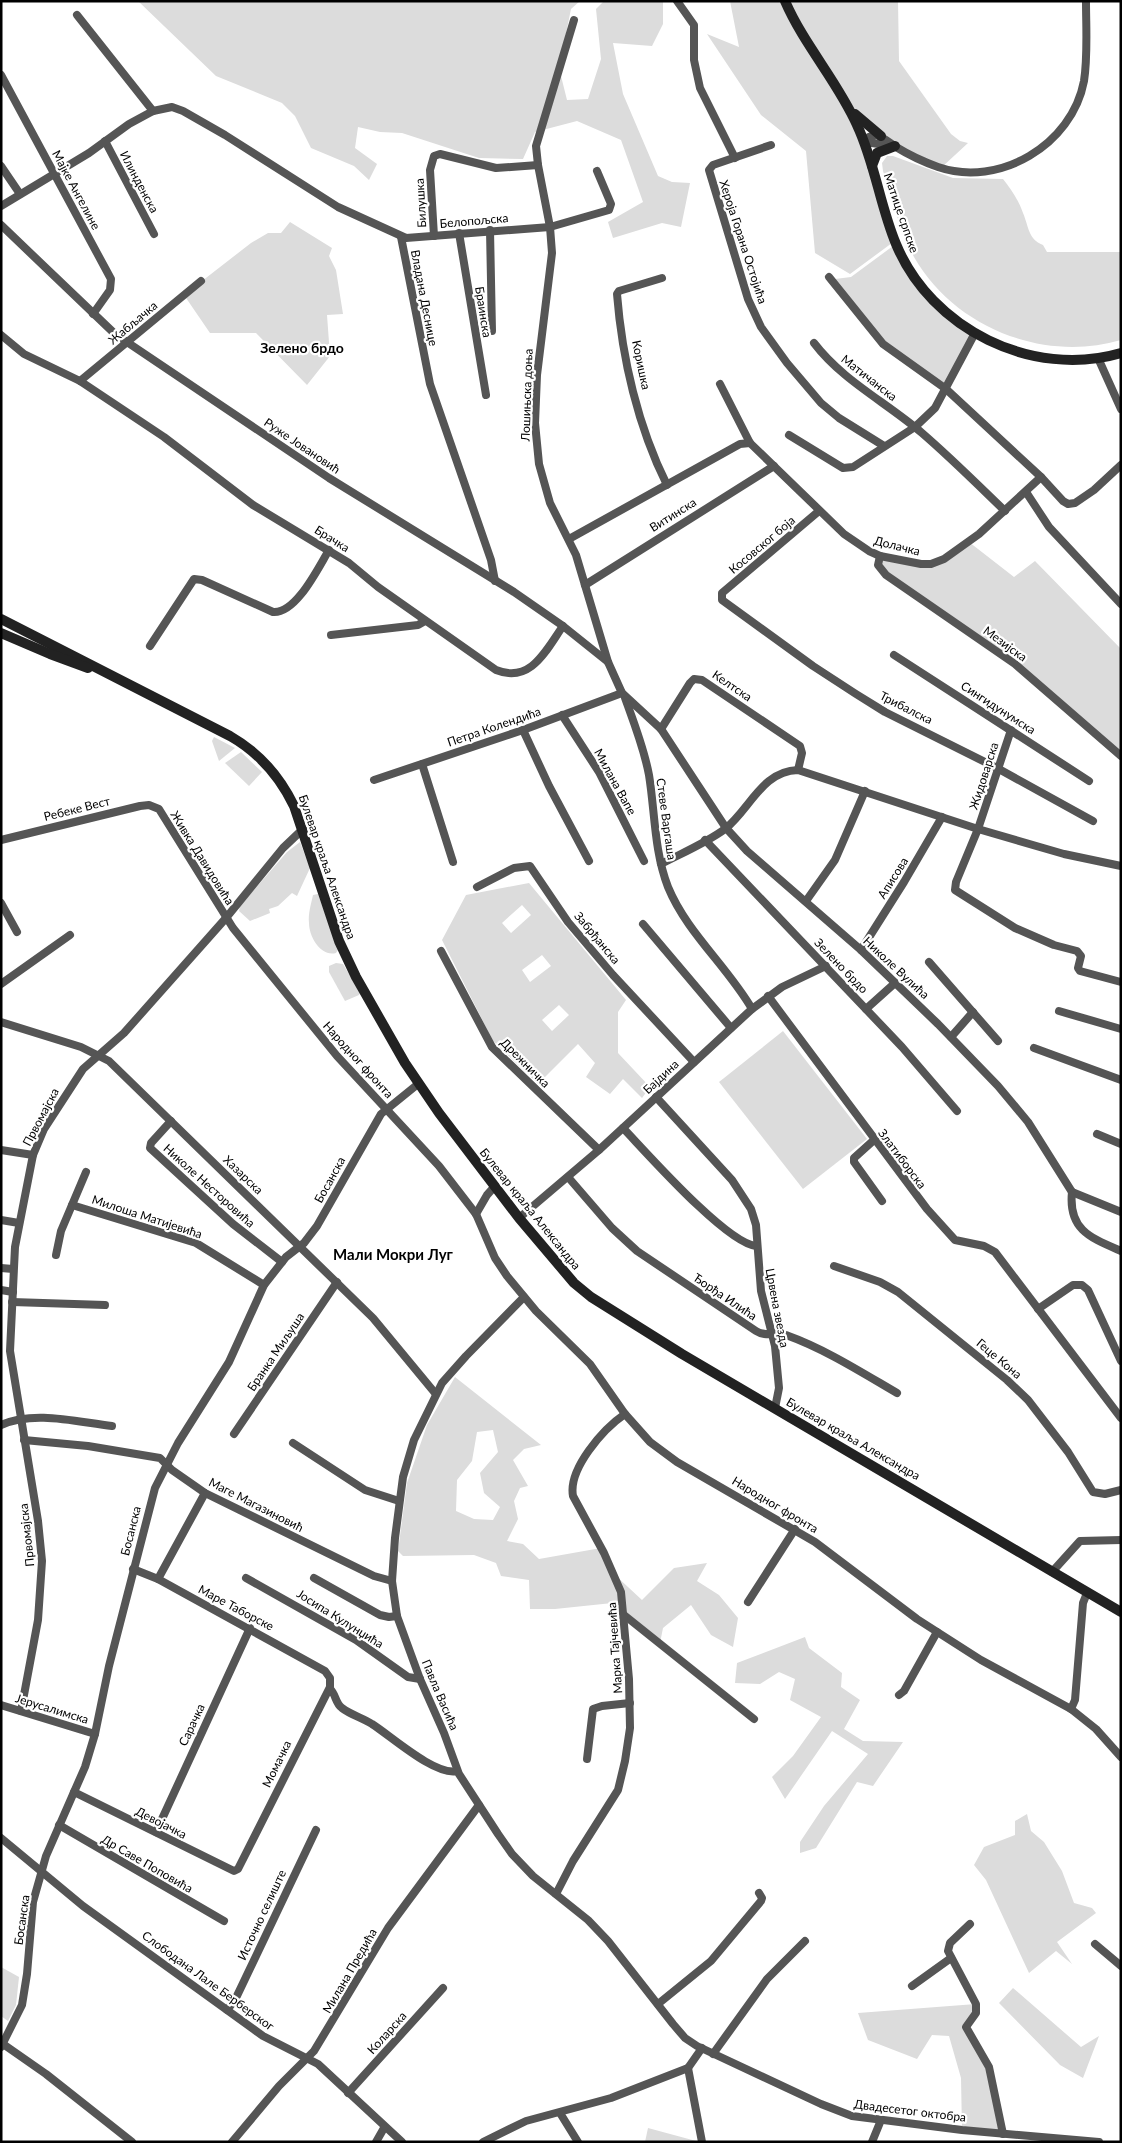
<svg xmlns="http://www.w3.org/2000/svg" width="1122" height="2143" font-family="Lato,sans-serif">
  <rect width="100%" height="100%" fill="#fff"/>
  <g fill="#dcdcdc" fill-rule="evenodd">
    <path d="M138 1H580L571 9 559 68 567 100 588 99 601 59 596 9 604 1H663V24L652 46 613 43 623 94 658 176 672 182 690 183 681 227 662 223 613 238 608 222 643 202 621 140 577 121 535 132 523 159 479 158 402 133 380 132 358 127 355 148 377 164 369 180 354 166 311 148 295 116 282 103 216 76Z"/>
    <path d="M730 1H782L854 124 892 243 850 274 815 253 806 151 761 115 707 34 739 47Z"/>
    <path d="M788 1H898L899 61 951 134 960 141 968 143 942 167 904 150 851 108Z"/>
    <path d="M887 156H893L953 178 1003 179C1011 189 1019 201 1023 213 1029 227 1028 239 1043 245L1047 252H1121V340C1043 363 954 327 914 257 900 231 892 200 883 171L882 163Z"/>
    <path d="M290 222 332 248 329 256 336 270 343 314 327 315 330 356 307 385 256 333H210L184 295 251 243 268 233H281Z"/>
    <path d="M893 246 902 264 972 336 944 392 881 347 827 280 851 277Z"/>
    <path d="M969 542 1014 577 1035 561 1121 649V754L1032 678 881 570 880 556 927 564Z"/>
    <path d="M214 737 235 748 219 761 212 741Z"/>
    <path d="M241 752 262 772 249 786 225 763Z"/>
    <path d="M300 842 310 868 297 896 292 893 278 906 269 909 270 913 250 921 239 911 240 906 287 852Z"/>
    <path d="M529 883 626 1000 618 1012V1053L650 1087 642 1098 623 1079 610 1094 586 1077 595 1063 578 1044 538 1084 493 1041 442 940 466 895ZM522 905 531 915 511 933 502 923ZM542 955 551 966 530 982 522 970ZM559 1005 569 1015 552 1031 542 1020Z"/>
    <path d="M318 894 338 950 336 953C321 957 309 937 309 923 308 914 311 904 313 895Z"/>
    <path d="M336 963 343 964 360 993 359 995 345 1001 329 972V966Z"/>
    <path d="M783 1031 867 1139 803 1189 719 1082Z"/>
    <path d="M455 1377 541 1445 524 1449 513 1460 528 1486 520 1488 514 1501 518 1519 507 1541 523 1544 539 1559 601 1548 614 1574 642 1600 674 1568 707 1563 697 1581 719 1595 738 1618 733 1647 711 1635 691 1605 663 1628 660 1643 624 1615 622 1602 555 1609H530L529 1580 501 1576 496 1563 474 1555 403 1556 398 1551 407 1483 427 1425ZM493 1430 498 1452 480 1473 484 1493 500 1507 493 1520 474 1519 456 1511 457 1480 472 1461 477 1432Z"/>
    <path d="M805 1637 809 1648 842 1673 841 1687 860 1700 844 1729 863 1741 903 1742 873 1786 857 1782 816 1848 800 1853V1842L824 1806 868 1754 832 1731 785 1799 772 1777 793 1756 821 1717 790 1700 795 1679 779 1672 760 1684 735 1683 737 1663Z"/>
    <path d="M1027 1814 1031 1831 1044 1842 1062 1871 1074 1903 1092 1908 1096 1913 1057 1942 1072 1964 1056 1951 1029 1973 986 1880 974 1865 984 1847 1015 1835V1821Z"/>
    <path d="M1 1967 19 1977 16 2005 8 2021 1 2016Z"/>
    <path d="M1013 1988 1081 2047 1099 2036 1083 2078 1060 2065 999 2003Z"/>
    <path d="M976 2004 967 2023 989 2067 1003 2134 962 2130 961 2078 949 2036 932 2035 917 2059 868 2040 858 2013Z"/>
    <path d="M648 2128 696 2141V2142H645Z"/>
  </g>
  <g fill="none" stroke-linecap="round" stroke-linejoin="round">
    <g stroke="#555" stroke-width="8">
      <path d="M677 1 694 25V60L700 88 735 158"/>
      <path d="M77 15 153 111"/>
      <path d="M574 20 536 146 538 165 550 227 552 253 537 375 535 423 539 464 550 503 576 555 608 662 622 693 661 729 726 828 747 851 861 950 938 1024 998 1086 1028 1122 1072 1192 1121 1212"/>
      <path d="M1 75 111 279 110 290 93 314"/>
      <path d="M105 141 154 234"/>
      <path d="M771 145 713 165 709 170 748 299 761 327 787 363 821 403 839 418 884 446"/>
      <path d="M892 146 865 142 869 137 877 135C884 138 890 143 896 147 909 155 924 162 938 167 999 188 1072 145 1084 81 1088 56 1086 27 1086 1"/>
      <path d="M1 166 20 194"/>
      <path d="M1 206 89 153 129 124 153 111 172 107 183 111 225 135 338 207 406 238 550 227 609 210 611 204 597 171"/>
      <path d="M1 225 115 334 329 478 514 592 563 626 608 662"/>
      <path d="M490 230 492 331"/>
      <path d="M459 233 486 395"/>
      <path d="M434 236 430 170 434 156 440 154 496 168 538 165"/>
      <path d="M401 237 430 384 491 560 495 581"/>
      <path d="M829 277 883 344 946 389 1041 477 1063 501 1068 504 1075 503 1094 490 1121 465"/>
      <path d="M662 278 619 291 617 294C622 358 638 427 667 485"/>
      <path d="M1 335 24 354 80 381 164 437 253 505 349 563 378 587 496 670C531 684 546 650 563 626"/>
      <path d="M814 343C843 381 886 402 922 433 951 458 978 485 1005 511"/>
      <path d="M1098 358 1121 409"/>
      <path d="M80 381 201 281"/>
      <path d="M720 384 750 443 844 534 869 551 880 556 921 564H931L944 559 979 534 1041 477"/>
      <path d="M789 435 843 468 853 467 915 427 935 408 975 333"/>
      <path d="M1026 492 1049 527 1121 604"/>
      <path d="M819 511 722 593V600L813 666 856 694 885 712 997 768 1093 821"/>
      <path d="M569 539 740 444 750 443"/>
      <path d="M880 556 878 565 886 575 1015 664 1121 756"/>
      <path d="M585 585 774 466"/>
      <path d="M331 635 418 625 425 621"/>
      <path d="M150 646 194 579 202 580 273 612C296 614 318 568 329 550"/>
      <path d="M894 655 1089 781"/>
      <path d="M625 698C634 723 644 748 649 775 655 812 654 851 668 887 687 933 727 966 752 1009"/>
      <path d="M562 715 599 772 644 861"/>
      <path d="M661 729 690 683 694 679 702 680 800 746 802 753 798 770"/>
      <path d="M523 730 549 786 589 861"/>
      <path d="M1011 730 978 829 956 882 955 890 1015 928 1054 945 1077 951 1081 956 1078 968 1080 971 1121 982"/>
      <path d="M422 764 453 862"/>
      <path d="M374 780 523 730 622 693"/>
      <path d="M1 840 140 806 149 805 159 809 233 928 337 1056 439 1166 476 1214 495 1258 507 1276 536 1311 590 1364 625 1414 650 1442 677 1462 815 1542 917 1619 981 1660 1071 1709 1096 1729 1121 1757"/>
      <path d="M705 840 902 1047 957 1111"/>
      <path d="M661 864C682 853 706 843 725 829 750 809 762 771 798 770L978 829 1064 854 1121 866"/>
      <path d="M477 887 514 868 530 866 568 922 613 975 694 1062"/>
      <path d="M806 901 835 860 865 791"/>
      <path d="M1 903 17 932"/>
      <path d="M643 924 731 1028"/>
      <path d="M861 950 904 882 942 817"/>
      <path d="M441 951 492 1047 599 1150"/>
      <path d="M929 962 998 1041"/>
      <path d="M1 984 70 935"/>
      <path d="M768 996 927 1209 955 1240 984 1246 995 1252 1121 1418"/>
      <path d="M866 1009 895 983"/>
      <path d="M1059 1011 1121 1029"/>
      <path d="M1 1022 81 1047 109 1061 373 1318 435 1393"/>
      <path d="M951 1037 973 1012"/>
      <path d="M1034 1048 1121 1080"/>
      <path d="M656 1097 732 1180 751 1209 756 1225 761 1291 775 1346 779 1388 775 1408"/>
      <path d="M171 1121 151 1143 150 1148 233 1224 282 1262"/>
      <path d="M623 1128C646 1152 726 1243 756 1246"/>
      <path d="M1097 1134 1121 1144"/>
      <path d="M874 1140 854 1158V1162L882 1201"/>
      <path d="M1 1150 33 1155"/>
      <path d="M568 1177 612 1228 637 1251 756 1331C765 1337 776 1332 786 1335 825 1349 861 1372 897 1393"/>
      <path d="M1072 1192C1068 1230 1091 1238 1121 1251"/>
      <path d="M72 1205 196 1243 264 1285"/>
      <path d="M476 1214 487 1195 495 1186"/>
      <path d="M519 1218 599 1150 752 1009 782 987 826 966"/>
      <path d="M1 1220 19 1223"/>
      <path d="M56 1255 61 1231 86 1172"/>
      <path d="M834 1266 880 1282 898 1292 1007 1380 1028 1400 1068 1452 1093 1492 1105 1494 1121 1490"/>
      <path d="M1 1268 13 1269"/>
      <path d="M1 1290 13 1292"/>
      <path d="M524 1297 466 1356 442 1383 414 1440 403 1477 395 1538 392 1581 397 1616 420 1679 444 1733 459 1774 498 1834 512 1854 533 1876 588 1920 608 1941 673 2024 685 2038 697 2046 821 2104 852 2116 962 2130 1099 2142"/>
      <path d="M12 1302 105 1305"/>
      <path d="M1038 1309 1073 1285H1082L1088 1290 1121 1361"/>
      <path d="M1 1425C34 1410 77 1422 112 1426"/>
      <path d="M234 1434 337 1282"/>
      <path d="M24 1440 88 1446 160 1458 172 1470 205 1493 374 1576 392 1581"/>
      <path d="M293 1443 365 1490 399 1501"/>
      <path d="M1052 1572 1080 1541 1121 1540"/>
      <path d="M246 1578 356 1640 408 1677 420 1679"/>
      <path d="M314 1578 380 1615 389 1617 397 1616"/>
      <path d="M158 1579 205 1493"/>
      <path d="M748 1602 795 1529"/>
      <path d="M624 1615 754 1719"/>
      <path d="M330 1689C336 1694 335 1703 342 1708 351 1715 363 1718 372 1724 391 1736 435 1776 457 1771"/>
      <path d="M899 1695 904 1691 937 1632"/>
      <path d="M1 1705 95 1734"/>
      <path d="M1071 1709 1075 1700 1083 1603 1087 1593"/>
      <path d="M21 1711 38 1620 42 1561 38 1521 10 1351 15 1247 33 1155 44 1129 83 1069 124 1033 226 918 283 848 303 829"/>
      <path d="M587 1759 593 1709 602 1706 630 1703"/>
      <path d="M74 1792 234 1871 238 1869 330 1687V1678L325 1671 158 1579 133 1569"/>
      <path d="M59 1825 224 1921"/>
      <path d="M156 1832 250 1628"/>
      <path d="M1 1838 83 1906 263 2036 318 2064 402 2142"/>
      <path d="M556 1894 573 1861 618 1790 625 1761 630 1728 629 1679 621 1592 604 1553 573 1496C568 1469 603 1429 625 1414"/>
      <path d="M970 1924 950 1943 948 1951 976 2004V2013L966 2027 989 2067 1003 2134"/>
      <path d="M1095 1944 1121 1966"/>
      <path d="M912 1986 951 1958"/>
      <path d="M658 2004 711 1961 761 1901 762 1898 759 1893"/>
      <path d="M227 2010 235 2000 316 1830"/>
      <path d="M3 2044 46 2074 132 2142"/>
      <path d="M1 2047 22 2005 27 1974 33 1902 46 1856 85 1767 95 1734 109 1666 155 1488 178 1443 229 1362 264 1285 286 1257 304 1243 317 1226 381 1114 418 1084"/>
      <path d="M713 2054 767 1979 805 1941"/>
      <path d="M688 2068 702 2142"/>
      <path d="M348 2093 443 1988"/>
      <path d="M560 2113 578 2142"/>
      <path d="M232 2142 279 2086 314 2051 388 1928 479 1805"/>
      <path d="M376 2142 384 2128"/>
      <path d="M483 2142 526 2121 611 2098 688 2068 702 2048"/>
      <path d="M872 2142 881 2120"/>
    </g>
    <g stroke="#222" stroke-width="10">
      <path d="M785 1C804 45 838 82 857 125 875 163 880 206 896 244 931 329 1032 379 1121 353"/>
      <path d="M855 114 881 136"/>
      <path d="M872 166 877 153 895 146"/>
      <path d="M1 619 230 736C258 752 280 777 294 806L339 941 356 977 405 1063 439 1113 519 1218 574 1283 591 1297 682 1354 1121 1612"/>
      <path d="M1 633 50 654 88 668"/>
    </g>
  </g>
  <g text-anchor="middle" stroke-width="4.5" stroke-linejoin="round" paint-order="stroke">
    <g font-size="12" fill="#000" stroke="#fff">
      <text transform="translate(139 182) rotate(62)" y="4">Илинденска</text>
      <text transform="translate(76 190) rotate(62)" y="4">Мајке Ангелине</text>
      <text transform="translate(421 203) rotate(-93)" y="4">Билушка</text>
      <text transform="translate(901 213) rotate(71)" y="4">Матице српске</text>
      <text transform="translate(474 221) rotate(-5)" y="4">Белопољска</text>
      <text transform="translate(743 242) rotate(72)" y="4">Хероја Горана Остојића</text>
      <text transform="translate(424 298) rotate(79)" y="4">Владана Деснице</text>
      <text transform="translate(483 312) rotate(81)" y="4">Браинска</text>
      <text transform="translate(133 323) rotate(-40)" y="4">Жабљачка</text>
      <text transform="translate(641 365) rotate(78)" y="4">Коришка</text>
      <text transform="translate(869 378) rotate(38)" y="4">Матичанска</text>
      <text transform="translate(527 395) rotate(-88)" y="4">Лошињска доња</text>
      <text transform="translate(302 446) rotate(34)" y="4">Руже Јовановић</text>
      <text transform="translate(673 515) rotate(-32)" y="4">Витинска</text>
      <text transform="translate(332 539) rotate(32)" y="4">Брачка</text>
      <text transform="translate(762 545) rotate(-40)" y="4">Косовског боја</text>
      <text transform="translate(897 546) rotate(14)" y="4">Долачка</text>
      <text transform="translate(1005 644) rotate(36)" y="4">Мезијска</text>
      <text transform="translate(732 686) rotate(34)" y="4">Келтска</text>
      <text transform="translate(906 708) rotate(27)" y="4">Трибалска</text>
      <text transform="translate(998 708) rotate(33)" y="4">Сингидунумска</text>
      <text transform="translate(494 727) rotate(-19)" y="4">Петра Колендића</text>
      <text transform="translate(984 776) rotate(-72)" y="4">Жидоварска</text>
      <text transform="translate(615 782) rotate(61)" y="4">Милана Вапе</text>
      <text transform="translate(77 809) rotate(-14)" y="4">Ребеке Вест</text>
      <text transform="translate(666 819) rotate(82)" y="4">Стеве Варгаша</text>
      <text transform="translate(202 858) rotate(58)" y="4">Живка Давидовића</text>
      <text transform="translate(327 867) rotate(71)" y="4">Булевар краља Александра</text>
      <text transform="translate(893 878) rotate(-58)" y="4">Аписова</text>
      <text transform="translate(597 938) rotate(50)" y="4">Забрђанска</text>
      <text transform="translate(841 966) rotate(46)" y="4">Зелено брдо</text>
      <text transform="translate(896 968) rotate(43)" y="4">Николе Вулића</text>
      <text transform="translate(358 1060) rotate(48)" y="4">Народног фронта</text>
      <text transform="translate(525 1063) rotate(45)" y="4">Дрежничка</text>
      <text transform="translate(661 1077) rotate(-43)" y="4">Бајдина</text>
      <text transform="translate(41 1117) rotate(-62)" y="4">Првомајска</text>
      <text transform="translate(902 1159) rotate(53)" y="4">Златиборска</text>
      <text transform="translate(243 1175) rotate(44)" y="4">Хазарска</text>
      <text transform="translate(330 1180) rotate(-61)" y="4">Босанска</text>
      <text transform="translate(209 1186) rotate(42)" y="4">Николе Несторовића</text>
      <text transform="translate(530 1209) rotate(51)" y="4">Булевар краља Александра</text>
      <text transform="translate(147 1217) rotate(18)" y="4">Милоша Матијевића</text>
      <text transform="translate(725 1297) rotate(34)" y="4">Ђорђа Илића</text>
      <text transform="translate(777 1308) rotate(79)" y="4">Црвена звезда</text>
      <text transform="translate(276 1352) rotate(-56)" y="4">Бранка Миљуша</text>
      <text transform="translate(999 1359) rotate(40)" y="4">Геце Кона</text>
      <text transform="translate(853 1439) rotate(30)" y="4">Булевар краља Александра</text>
      <text transform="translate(256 1505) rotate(27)" y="4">Маге Магазиновић</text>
      <text transform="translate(775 1505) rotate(31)" y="4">Народног фронта</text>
      <text transform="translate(131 1531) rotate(-76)" y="4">Босанска</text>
      <text transform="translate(27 1535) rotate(-96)" y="4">Првомајска</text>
      <text transform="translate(236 1608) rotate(28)" y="4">Маре Таборске</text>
      <text transform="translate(340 1619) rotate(32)" y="4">Јосипа Кулунџића</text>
      <text transform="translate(615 1648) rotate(-94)" y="4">Марка Тајчевића</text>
      <text transform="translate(440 1695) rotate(67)" y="4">Павла Васића</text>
      <text transform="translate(52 1709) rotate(17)" y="4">Јерусалимска</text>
      <text transform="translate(192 1725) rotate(-65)" y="4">Сарачка</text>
      <text transform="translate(277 1764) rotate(-64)" y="4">Момачка</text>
      <text transform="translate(161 1823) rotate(27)" y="4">Девојачка</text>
      <text transform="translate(147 1864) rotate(30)" y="4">Др Саве Поповића</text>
      <text transform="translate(262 1915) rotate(-65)" y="4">Источно селиште</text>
      <text transform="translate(22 1920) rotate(-82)" y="4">Босанска</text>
      <text transform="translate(350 1971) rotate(-60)" y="4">Милана Предића</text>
      <text transform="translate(208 1981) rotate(36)" y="4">Слободана Лале Берберског</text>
      <text transform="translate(387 2033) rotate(-48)" y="4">Коларска</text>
      <text transform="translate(910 2111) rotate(7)" y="4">Двадесетог октобра</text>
    </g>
    <g font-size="14" font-weight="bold" fill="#000" stroke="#fff">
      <text x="302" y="353">Зелено брдо</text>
    </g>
    <g font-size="15" font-weight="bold" fill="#000" stroke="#fff">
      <text x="393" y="1260">Мали Мокри Луг</text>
    </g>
  </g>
  <rect width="1122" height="2143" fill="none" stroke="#000000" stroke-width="5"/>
</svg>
